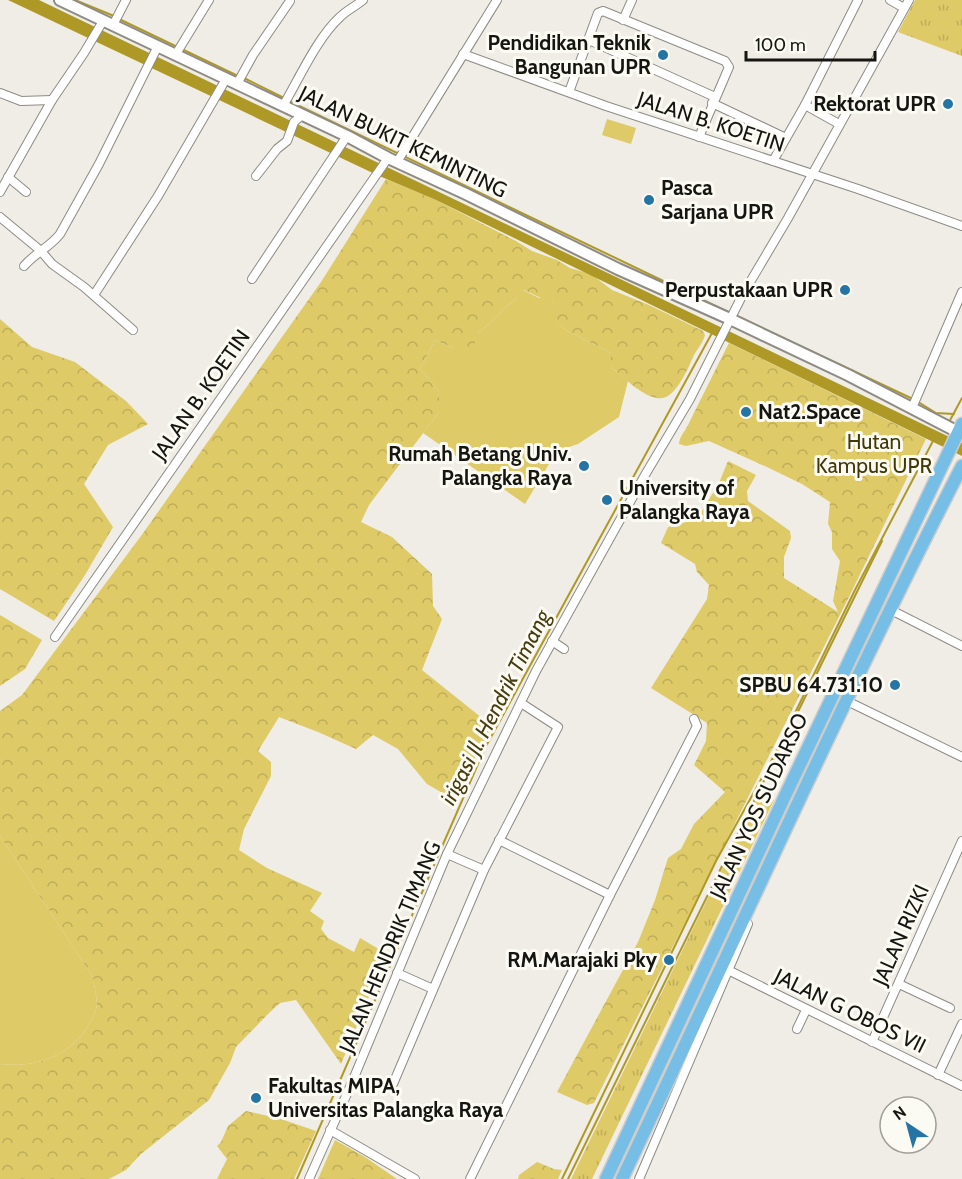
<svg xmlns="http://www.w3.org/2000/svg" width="962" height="1179" font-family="Cabin,sans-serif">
  <defs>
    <pattern id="forest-crowns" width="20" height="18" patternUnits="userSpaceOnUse" patternTransform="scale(1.5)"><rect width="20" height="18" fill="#dfca68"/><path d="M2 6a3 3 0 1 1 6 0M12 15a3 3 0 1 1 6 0" fill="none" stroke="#bead59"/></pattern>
    <pattern id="park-tufts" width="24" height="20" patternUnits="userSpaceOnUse" patternTransform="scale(1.5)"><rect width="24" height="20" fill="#dfca68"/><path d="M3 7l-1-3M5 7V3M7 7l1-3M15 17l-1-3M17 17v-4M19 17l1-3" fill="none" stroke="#bead59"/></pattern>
  </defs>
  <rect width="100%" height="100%" fill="#efede5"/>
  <g fill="#dfca68">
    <path d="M607 119 636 128 631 144 602 135Z"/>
    <path d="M523 290 539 298H554L552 317 564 329 611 353V367L628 381 619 417 578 444 563 449 549 464 525 504 423 433 439 412V391L420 369 435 340 453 348 478 333 498 316 504 308 515 300Z"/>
    <path d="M0 836 93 977C94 986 97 996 97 1005 96 1012 92 1020 88 1026 69 1057 35 1068 0 1064Z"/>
  </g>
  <g fill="url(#forest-crowns)">
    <path d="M386 179 436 200 516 241 532 251 557 260 570 268 591 274 612 290 649 305 703 331 705 335C703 343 698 348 694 355 688 368 675 402 657 398 640 395 624 377 611 367V353L564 329 551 317 554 298 545 300 524 290 515 300 504 308 498 316 478 333 473 349 453 348 435 340 420 369 439 391V412L369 505 361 522 392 537 432 574 433 606 442 619 422 670 492 726 453 799 427 784 398 749 373 735 356 749 318 732 279 717 258 751 271 762V776L244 829 239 850 267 868 322 893 310 911 324 921 321 929 328 938 354 952 360 938 387 954 341 1064 296 1000 280 1003 269 1013 236 1047 230 1063 209 1100 141 1154 126 1170 109 1179H0V1064C35 1068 69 1057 88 1026 92 1020 96 1012 97 1005 97 996 94 986 93 977L0 836V711L22 695 141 536 321 282Z"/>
    <path d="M0 319 32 347 75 362 126 401 148 424 108 445 84 484 113 527 85 575 54 621 0 589Z"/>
    <path d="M729 343 926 439 849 597 594 1103 587 1105 557 1092 638 942 655 900 668 858 681 849 694 824 725 792 694 765 706 741 707 723 651 688 707 599 709 585 697 572 695 564 661 543 668 527 697 519 719 483 728 461 756 475 747 491 748 501 790 531 791 538 784 557V578L838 612 833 601 840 561 832 549V532L828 524 830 502 802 484 769 468 709 441 686 446 679 444C679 437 686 430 689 423 702 397 715 370 729 343Z"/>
    <path d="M0 615 42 640 25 669 0 686Z"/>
    <path d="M246 1111 281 1119 316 1131 294 1179H217L227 1159 217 1146 221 1142 228 1126Z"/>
    <path d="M335 1140 365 1157 397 1179H318Z"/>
    <path d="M537 1162 554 1169 562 1170 558 1179H518L519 1175Z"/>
  </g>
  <g fill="url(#park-tufts)">
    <path d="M915 0H962V56L898 32Z"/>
    <path d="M758 795 774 800 592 1179H571Z"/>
  </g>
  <path fill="#af9926" d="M8 0H39L962 443V456L436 200 377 175Z"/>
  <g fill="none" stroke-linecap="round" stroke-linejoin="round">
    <g stroke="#af9926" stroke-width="2">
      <path d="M75 0 114 16"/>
      <path d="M119 19 238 76"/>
      <path d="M244 78 284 98"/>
      <path d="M289 101 730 313"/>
      <path d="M735 315 915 400 936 413 954 414"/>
      <path d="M948 424 962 398"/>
      <path d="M297 1179 485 748 712 333"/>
      <path d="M562 1179 716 861 775 754 855 590 934 439"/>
      <path d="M568 1179 882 541"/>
    </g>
    <g stroke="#8d8b84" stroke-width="10">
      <g id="minor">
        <path d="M890 0 904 8"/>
        <path d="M623 20 632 0"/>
        <path d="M113 25 126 0"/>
        <path d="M589 40 715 97"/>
        <path d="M176 54 209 0"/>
        <path d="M463 54 606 106 858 189 962 226"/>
        <path d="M237 84 253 55 290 1"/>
        <path d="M569 92 598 13 603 11 725 61 729 67 699 137"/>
        <path d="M0 93 21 101 52 100"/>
        <path d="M712 103 786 138"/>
        <path d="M805 105 839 124"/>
        <path d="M283 106C299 79 317 38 340 17 347 10 356 6 363 0"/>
        <path d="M773 161 805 105 858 0"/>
        <path d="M397 162 497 0"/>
        <path d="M256 176 277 149 287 141 294 122 302 115"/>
        <path d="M8 177 26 192"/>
        <path d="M0 192 52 100 84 53 103 21"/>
        <path d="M0 217 41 251 52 264 84 287 133 330"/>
        <path d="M24 266C35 253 50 247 60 234L99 164 158 46"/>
        <path d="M252 279 347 136"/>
        <path d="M94 295 158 196 226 79"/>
        <path d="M912 408 962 292"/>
        <path d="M891 610 962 646"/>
        <path d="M55 637 388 158"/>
        <path d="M552 641 564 649"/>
        <path d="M847 701 962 757"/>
        <path d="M499 840 610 895"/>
        <path d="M447 854 484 870"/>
        <path d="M724 968 962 1086"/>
        <path d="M397 973 433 989"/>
        <path d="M899 984 950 1008"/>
        <path d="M797 1029 806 1010"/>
        <path d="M872 1042 962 841"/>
        <path d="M938 1075 962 1024"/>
        <path d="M393 1084 484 870 558 727 521 703"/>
        <path d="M330 1130 415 1179"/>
        <path d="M309 1179 350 1087 447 854 536 671 645 475 690 399 743 294 788 218 909 0"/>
        <path d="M470 1179 610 895 697 726 694 719"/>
        <path d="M639 1179 748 924"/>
      </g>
    </g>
    <g stroke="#8d8b84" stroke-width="14">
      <path id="secondary" d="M60 0 347 136 388 158 466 194 618 269 730 319 848 375 958 432"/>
    </g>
    <g stroke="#cccccb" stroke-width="15">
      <g id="primary">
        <path d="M606 1179 785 796 962 424"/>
        <path d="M622 1179C735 941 842 700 962 466"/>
      </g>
    </g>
    <use href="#minor" stroke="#fff" stroke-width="8"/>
    <use href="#secondary" stroke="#fff" stroke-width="10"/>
    <use href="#primary" stroke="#77bee6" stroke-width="12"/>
  </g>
  <g fill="#2574a6" stroke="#fcfbf3" stroke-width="2">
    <circle cx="663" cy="55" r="6"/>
    <circle cx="948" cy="104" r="6"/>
    <circle cx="649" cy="200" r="6"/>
    <circle cx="845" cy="290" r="6"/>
    <circle cx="746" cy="412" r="6"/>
    <circle cx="584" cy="466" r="6"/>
    <circle cx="607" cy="500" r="6"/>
    <circle cx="895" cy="685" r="6"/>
    <circle cx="669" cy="960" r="6"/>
    <circle cx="256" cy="1098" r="6"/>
  </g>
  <g text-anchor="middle" stroke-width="6" stroke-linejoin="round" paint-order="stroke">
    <g font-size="21" font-weight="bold" fill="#151512" stroke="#fcfbf3" text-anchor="end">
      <text x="651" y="50">Pendidikan Teknik<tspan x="651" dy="24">Bangunan UPR</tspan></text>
      <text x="936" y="111">Rektorat UPR</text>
      <text x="661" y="195" text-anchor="start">Pasca<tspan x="661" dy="24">Sarjana UPR</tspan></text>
      <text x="833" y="297">Perpustakaan UPR</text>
      <text x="758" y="419" text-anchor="start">Nat2.Space</text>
      <text x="572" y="461">Rumah Betang Univ.<tspan x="572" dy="24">Palangka Raya</tspan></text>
      <text x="619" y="495" text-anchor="start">University of<tspan x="619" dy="24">Palangka Raya</tspan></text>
      <text x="883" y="692">SPBU 64.731.10</text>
      <text x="657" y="967">RM.Marajaki Pky</text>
      <text x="268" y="1093" text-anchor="start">Fakultas MIPA,<tspan x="268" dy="24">Universitas Palangka Raya</tspan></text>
    </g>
    <g font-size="21" fill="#151512" stroke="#fcfbf3">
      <text transform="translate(711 122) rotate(18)" y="7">JALAN B. KOETIN</text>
      <text transform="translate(403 142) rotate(26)" y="7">JALAN BUKIT KEMINTING</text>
      <text transform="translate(201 395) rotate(-55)" y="7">JALAN B. KOETIN</text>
      <text transform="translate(759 806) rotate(-65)" y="7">JALAN YOS SUDARSO</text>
      <text transform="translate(901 935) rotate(-66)" y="7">JALAN RIZKI</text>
      <text transform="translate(390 947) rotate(-67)" y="7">JALAN HENDRIK TIMANG</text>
      <text transform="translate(850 1011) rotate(26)" y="7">JALAN G OBOS VII</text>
    </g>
    <g font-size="21" fill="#413808" stroke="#fcfbf3">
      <text x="874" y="449">Hutan<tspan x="874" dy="24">Kampus UPR</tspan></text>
    </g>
    <g font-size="22" font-style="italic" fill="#463d10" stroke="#fcfbf3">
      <text transform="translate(495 707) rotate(-63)" y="8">irigasi Jl. Hendrik Timang</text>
    </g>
  </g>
  <g transform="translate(908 1125) rotate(324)"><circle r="28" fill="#fcfbf3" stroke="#a09f99" stroke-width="1.5"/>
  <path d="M0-4.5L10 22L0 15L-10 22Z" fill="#2574a6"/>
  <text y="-9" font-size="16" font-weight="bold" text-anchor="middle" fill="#151512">N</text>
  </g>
  <path d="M746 51v9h129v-9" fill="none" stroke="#151512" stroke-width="3"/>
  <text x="755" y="51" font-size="18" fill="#151512" stroke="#fcfbf3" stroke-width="4.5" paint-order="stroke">100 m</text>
</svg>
